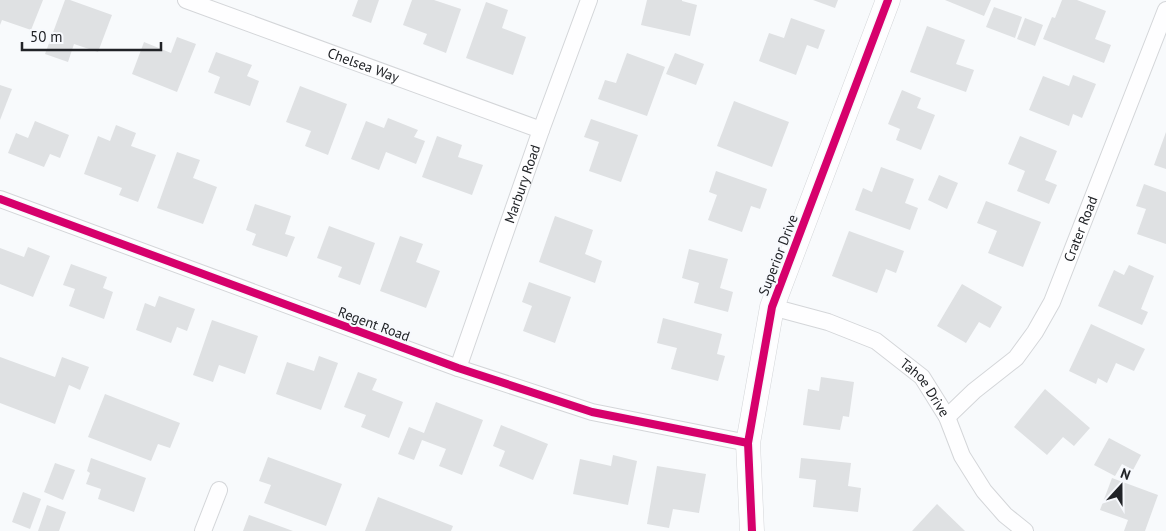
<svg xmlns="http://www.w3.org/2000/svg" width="1166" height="531" font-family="'PT Sans',sans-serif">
  <rect width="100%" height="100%" fill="#f8fafc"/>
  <g fill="#dfe1e3">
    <path d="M0 0H43L31 30 2 20 0 25Z"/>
    <path d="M65 0H70L112 15 98 52 74 44 68 62 45 54Z"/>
    <path d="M358 0H379L371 23 352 16Z"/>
    <path d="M412 0H434L461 9 446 53 423 44 427 34 403 25Z"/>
    <path d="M647 0H682V1L697 5 690 36 641 25Z"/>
    <path d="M813 0H838L835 8Z"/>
    <path d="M945 0H991L984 16Z"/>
    <path d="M1062 0H1077L1106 11 1095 39 1111 45 1104 63 1043 39 1052 17 1055 18Z"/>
    <path d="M486 2 508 10 502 28 526 37 513 75 466 58Z"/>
    <path d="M994 7 1022 17 1015 38 986 27Z"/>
    <path d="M791 18 825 30 818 49 807 45 796 75 759 61 769 33 784 38Z"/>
    <path d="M1025 18 1043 25 1035 46 1017 39Z"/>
    <path d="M927 26 965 40 956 64 974 70 966 92 910 72Z"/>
    <path d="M177 37 196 44 177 92 132 74 144 42 171 53Z"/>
    <path d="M216 52 252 65 247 76 259 81 250 106 214 93 220 77 208 72Z"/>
    <path d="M627 53 665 67 647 116 598 99 605 80 616 83Z"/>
    <path d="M675 53 704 64 696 85 666 74Z"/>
    <path d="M1073 75 1096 84 1082 118 1073 114 1069 126 1029 110 1043 76 1069 86Z"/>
    <path d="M0 85 12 89 0 120Z"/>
    <path d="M300 86 347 104 328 155 305 146 311 131 286 122Z"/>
    <path d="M902 90 921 98 917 108 935 115 921 150 896 140 900 129 888 124Z"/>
    <path d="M734 101 789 122 772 167 717 146Z"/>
    <path d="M388 118 418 130 414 137 425 141 416 164 386 152 379 170 351 159 366 121 384 128Z"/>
    <path d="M591 119 638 135 621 182 589 171 599 142 584 137Z"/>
    <path d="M35 121 69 135 60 158 50 154 44 167 8 153 16 133 28 138Z"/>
    <path d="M116 125 136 133 131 146 156 155 138 202 119 195 122 188 84 174 98 136 110 141Z"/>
    <path d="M1166 132V169L1154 165Z"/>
    <path d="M437 136 462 145 458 157 483 165 472 195 422 177Z"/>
    <path d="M1020 136 1057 151 1045 180 1057 185 1049 204 1017 191 1025 171 1008 164Z"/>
    <path d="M177 152 200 160 193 178 217 187 203 224 157 208Z"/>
    <path d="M881 167 914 179 905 203 918 208 910 230 855 210 863 188 872 192Z"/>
    <path d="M716 171 767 189 760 209 751 206 742 232 708 220 717 195 709 192Z"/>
    <path d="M939 175 958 183 947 209 928 200Z"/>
    <path d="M1144 184 1166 192V244L1137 234 1146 209 1136 206Z"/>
    <path d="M986 201 1041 222 1023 267 988 253 997 231 977 223Z"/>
    <path d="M255 204 291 216 285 234 295 237 287 257 252 245 256 234 246 230Z"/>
    <path d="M555 216 593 230 585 254 602 261 595 283 539 262Z"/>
    <path d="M329 226 375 243 360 285 338 277 342 267 317 258Z"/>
    <path d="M849 231 904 251 896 273 886 269 877 293 832 276Z"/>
    <path d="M400 236 423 244 416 262 440 271 426 308 380 291Z"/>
    <path d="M28 247 50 256 33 297 0 284V248L24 257Z"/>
    <path d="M689 249 728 259 720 288 733 292 728 312 694 303 699 283 682 278Z"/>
    <path d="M71 264 107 277 103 288 113 292 104 319 69 306 75 289 63 285Z"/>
    <path d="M1129 265 1154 276 1141 309 1148 312 1142 325 1098 306 1114 270 1124 275Z"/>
    <path d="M529 282 571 297 555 343 523 331 532 306 522 302Z"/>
    <path d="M962 284 1002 307 990 328 979 322 966 343 937 326Z"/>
    <path d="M159 296 195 309 187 331 177 327 171 343 136 330 145 303 155 307Z"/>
    <path d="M663 318 722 334 717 354 725 356 718 381 671 369 677 348 657 343Z"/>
    <path d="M212 320 258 336 245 374 219 365 213 382 193 375Z"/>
    <path d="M1091 324 1145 349 1134 371 1116 363 1107 383 1098 378 1096 384 1069 371Z"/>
    <path d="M319 356 338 363 321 410 276 394 287 362 314 371Z"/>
    <path d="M0 357 55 377 62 357 89 367 80 390 69 385 55 424 0 403Z"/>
    <path d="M358 372 377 379 372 390 403 402 389 438 361 427 366 415 344 407Z"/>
    <path d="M821 377 854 382 849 417 843 416 840 430 803 425 808 389 819 391Z"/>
    <path d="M1045 389 1090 428 1074 446 1063 437 1047 455 1014 427Z"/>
    <path d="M105 394 180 423 170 448 158 444 151 461 88 437Z"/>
    <path d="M436 402 483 420 462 475 439 466 446 449 422 440 414 460 398 454 409 427 424 433Z"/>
    <path d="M501 425 548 444 533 480 499 466 505 451 493 446Z"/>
    <path d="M1109 438 1141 455 1133 470 1122 464 1115 476 1094 465Z"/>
    <path d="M613 455 637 461 628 505 573 494 580 459 611 466Z"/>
    <path d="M268 457 342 484 326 526 264 503 271 485 259 481Z"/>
    <path d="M91 458 146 478 134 512 98 499 101 489 86 484 90 473 87 471Z"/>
    <path d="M801 458 851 463 848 486 861 488 858 512 813 507 816 480 799 478Z"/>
    <path d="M55 463 75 470 63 500 44 492Z"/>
    <path d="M657 466 706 474 699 513 673 509 669 528 647 524Z"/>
    <path d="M1112 478 1158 495 1145 531H1124L1128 520 1100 510Z"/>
    <path d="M23 492 41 499 30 529 12 522Z"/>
    <path d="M378 497 453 526 451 531H365Z"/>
    <path d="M937 504 965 531H912Z"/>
    <path d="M47 505 66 512 59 531H38Z"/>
    <path d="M249 515 293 531H243Z"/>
  </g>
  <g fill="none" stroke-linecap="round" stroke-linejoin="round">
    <g stroke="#d4d6d9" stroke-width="18">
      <g id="street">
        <path id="s1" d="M186 0 541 130"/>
        <path d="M0 199 458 368 592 412 748 443"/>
        <path id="s2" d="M772 307 828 322 876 341 922 377 947 417 962 456 984 491 1005 515 1025 531"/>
        <path id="s3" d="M458 368 541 130 589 0"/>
        <path id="s4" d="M947 417 974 391 1016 358 1035 332 1052 302 1166 10"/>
        <path d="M203 531 219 490"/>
      </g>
    </g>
    <g stroke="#d4d6d9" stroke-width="25">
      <path id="secondary" d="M752 531 748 443 772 307 888 0"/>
    </g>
    <use href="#street" stroke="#fefeff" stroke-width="16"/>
    <use href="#secondary" stroke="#fefeff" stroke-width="24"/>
    <g stroke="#f7f9fd" stroke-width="11">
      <g id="cycleway">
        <path d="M0 199 458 368 592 412 748 443"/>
        <path d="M752 531 748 443 772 307 888 0"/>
      </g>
    </g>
    <use href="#cycleway" stroke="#d6006c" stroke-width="8"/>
  </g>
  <g text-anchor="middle" stroke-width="4" stroke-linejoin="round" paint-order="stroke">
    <g font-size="14" fill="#212327" stroke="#f7f9fd">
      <text dy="5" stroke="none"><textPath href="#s1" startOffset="189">Chelsea Way</textPath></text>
      <text dy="5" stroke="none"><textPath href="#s3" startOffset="195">Marbury Road</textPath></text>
      <text dy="5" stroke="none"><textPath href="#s4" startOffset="236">Crater Road</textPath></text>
      <text transform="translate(778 255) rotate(-69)" y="5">Superior Drive</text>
      <text transform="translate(374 324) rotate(20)" y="5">Regent Road</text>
      <text dy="5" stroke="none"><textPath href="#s2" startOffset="178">Tahoe Drive</textPath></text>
    </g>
  </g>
  <g transform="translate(1121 486) rotate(21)" stroke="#f7f9fd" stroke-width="4" paint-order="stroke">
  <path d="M0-4L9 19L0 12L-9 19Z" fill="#212327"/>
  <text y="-8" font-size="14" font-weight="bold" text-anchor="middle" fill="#212327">N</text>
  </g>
  <path d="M22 42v8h139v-8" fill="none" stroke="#212327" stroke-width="2.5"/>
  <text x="30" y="42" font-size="15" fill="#212327" stroke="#f7f9fd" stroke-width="4" paint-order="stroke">50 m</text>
</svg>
